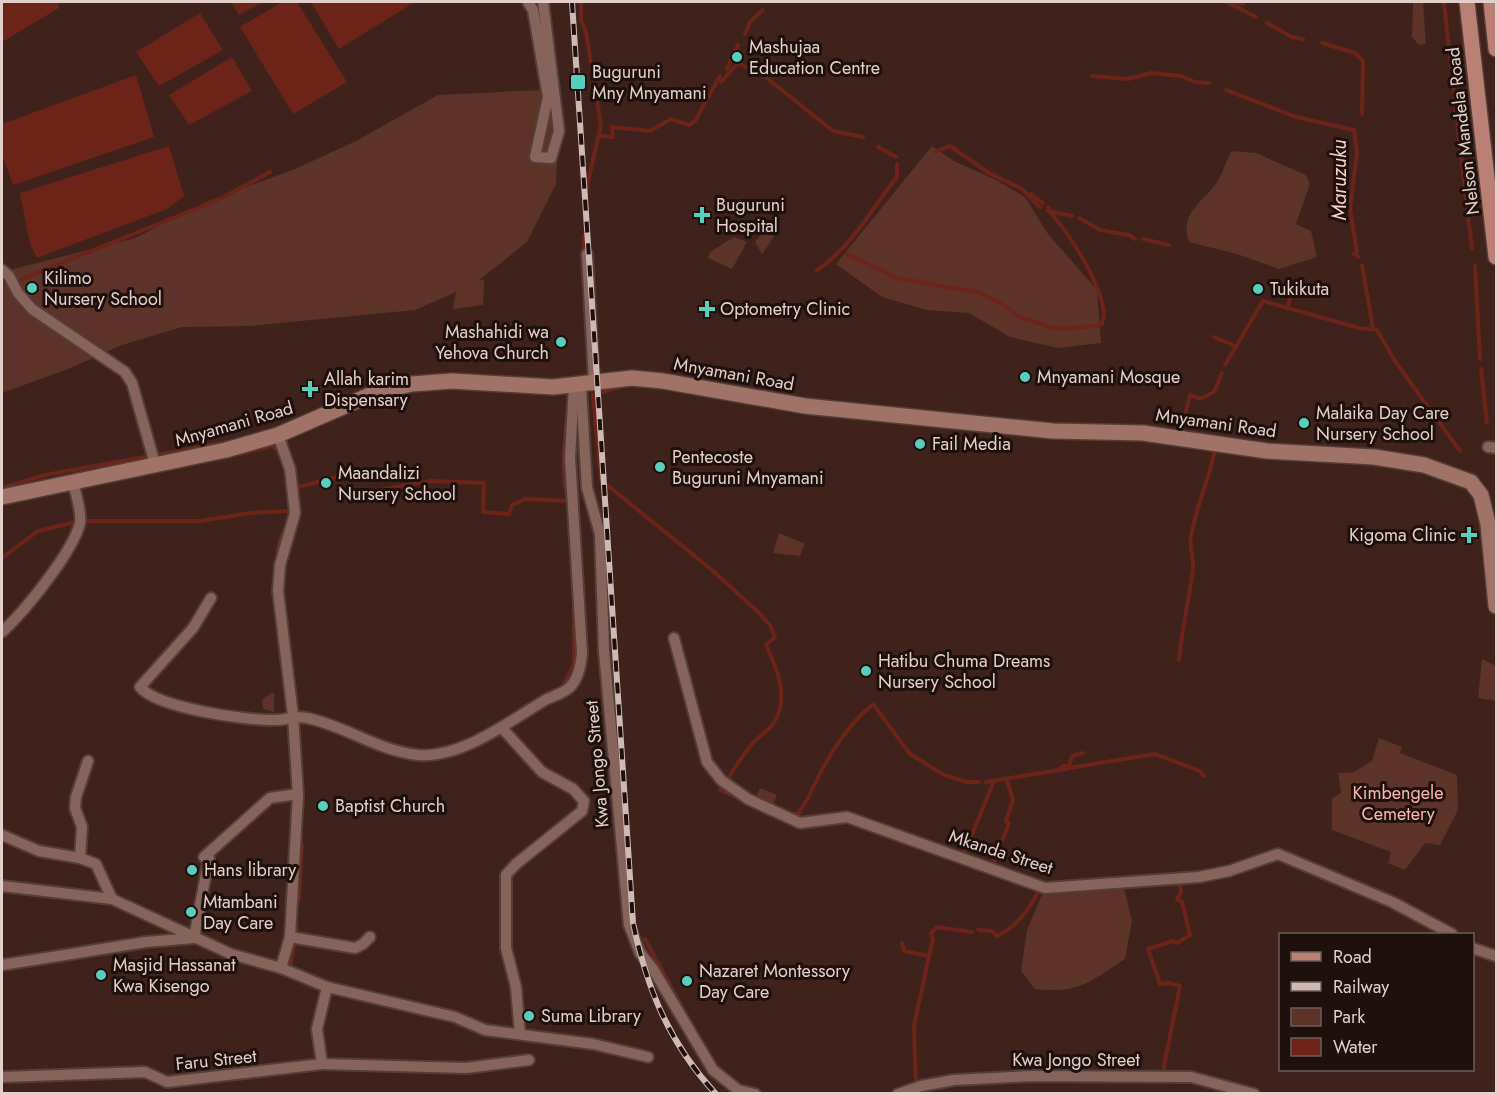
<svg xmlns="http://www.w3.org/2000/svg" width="1498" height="1095" font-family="Jost,sans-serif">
  <rect width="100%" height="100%" fill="#3f221c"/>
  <g fill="#5d3229">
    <path d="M1413 2H1423L1426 44 1419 45 1412 37Z"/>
    <path d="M542 88 558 139 556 184 527 242 478 281 484 280 483 305 453 309 456 292 415 310 250 326 182 327 122 345 68 369 2 393V272L135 238 208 201 295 169 358 140 438 95 540 90Z"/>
    <path d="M932 146 954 161 996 180 1025 197 1048 234 1097 290 1101 343 1058 348 1010 337 969 313 927 310 882 297 836 264Z"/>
    <path d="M1231 151 1256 153 1306 175 1310 184 1296 224 1311 231 1317 257 1279 269 1237 254 1189 242C1179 215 1201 203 1215 185 1222 175 1226 162 1231 151Z"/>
    <path d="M766 228 774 237 762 254 755 242Z"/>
    <path d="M734 237 747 242 732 269 708 258 710 252Z"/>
    <path d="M779 533 805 544 800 556 773 553Z"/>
    <path d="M1482 659 1496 666V701L1478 698Z"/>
    <path d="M271 693H274V712L263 709 262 700Z"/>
    <path d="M1379 738 1402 747 1400 753 1457 775 1458 810 1440 845 1425 843 1405 870 1388 863 1391 852 1332 830V798L1341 793 1338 773 1354 772 1372 761Z"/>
    <path d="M760 788 777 795 768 816 752 806Z"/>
    <path d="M1123 884 1132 921 1125 959C1090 982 1079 994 1035 989L1021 971 1027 930 1043 892Z"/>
  </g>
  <g fill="#6c2418">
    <path d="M2 2H58L59 8 2 42Z"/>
    <path d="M231 2H263L239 15Z"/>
    <path d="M282 2H297L347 82 293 114 240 27Z"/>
    <path d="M311 2H415L339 49Z"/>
    <path d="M200 13 223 50 159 86 136 52Z"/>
    <path d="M232 57 252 91 189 125 169 95Z"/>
    <path d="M136 75 154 137 13 185 2 154V124Z"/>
    <path d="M169 146 184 196 167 209 37 258 30 244 20 193Z"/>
  </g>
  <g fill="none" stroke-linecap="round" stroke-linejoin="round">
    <g stroke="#6c2418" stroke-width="4">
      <path d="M581 2V20L586 32 601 125 586 191 585 222"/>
      <path d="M1227 2 1256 17"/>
      <path d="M1236 2 1243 4"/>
      <path d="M1444 3 1451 66"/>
      <path d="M1267 23 1292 37 1303 39"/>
      <path d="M745 34 750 22 763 10"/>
      <path d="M1322 43 1355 53 1363 61 1362 114"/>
      <path d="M727 69 738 45"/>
      <path d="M1092 76 1128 79 1151 73 1181 76 1195 82 1209 83"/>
      <path d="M721 82 738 63 763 75 833 131 863 137"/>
      <path d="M1453 83 1469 226"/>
      <path d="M1226 90 1296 117 1354 130 1357 153 1350 209 1357 252 1354 254 1358 257"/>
      <path d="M600 136 613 137 612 127 650 131 671 119 689 125 695 121 720 76"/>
      <path d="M878 147 896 157"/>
      <path d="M935 152 950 146 989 173 1022 189 1040 207"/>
      <path d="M1031 194 1043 203"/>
      <path d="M1048 207 1049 208"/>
      <path d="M1048 211 1072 216"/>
      <path d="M1051 213C1072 238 1100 281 1104 313"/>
      <path d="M1079 218 1100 230 1129 235 1135 239"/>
      <path d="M1470 229 1472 249"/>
      <path d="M584 235V253"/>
      <path d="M1143 239 1169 245"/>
      <path d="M847 254 897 278 980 293 1003 304 1017 316 1056 329 1096 326 1102 324 1104 315"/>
      <path d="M1362 265 1373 328"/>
      <path d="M1475 266 1480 359"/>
      <path d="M816 271C852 247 871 209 897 177V164"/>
      <path d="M17 281 220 199 270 172"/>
      <path d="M2 284 5 283"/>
      <path d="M1288 306 1291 295"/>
      <path d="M1214 337 1235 346"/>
      <path d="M1225 365 1263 301 1359 328 1377 330 1395 361 1460 451"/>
      <path d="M1481 369 1487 423"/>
      <path d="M619 387 593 395 601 480 712 570 758 612 770 625 775 637 766 645C777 668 791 701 772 725 767 732 758 737 752 744 740 759 731 774 720 790L741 799"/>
      <path d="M567 416C565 440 560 474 568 497"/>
      <path d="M1176 433 1183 423 1190 395 1200 399 1214 392 1222 373"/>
      <path d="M239 454 272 446 280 452"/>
      <path d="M2 488 45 475 228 442"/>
      <path d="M296 493 298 487 337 477 345 496 431 481 484 483 483 512 509 514 512 505 525 499 569 501"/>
      <path d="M2 558 38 531 80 521H200L251 513 290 511 291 509"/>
      <path d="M274 582 279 543 286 526"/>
      <path d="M1179 660C1182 628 1189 600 1193 569 1194 558 1189 548 1191 537 1196 505 1210 479 1215 448"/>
      <path d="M564 684 574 663V609"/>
      <path d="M1069 768 1155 754 1200 771 1204 776"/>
      <path d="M1060 769 1063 766H1069L1072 756 1083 753"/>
      <path d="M986 782 1066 769"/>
      <path d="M796 820 794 814 799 813C802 806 805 804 808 798 825 762 842 730 873 704L910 754 944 775 967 782H979"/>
      <path d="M960 854 965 851 994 781"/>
      <path d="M995 867 994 859 1009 824 1006 821 1013 800 1007 781"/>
      <path d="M299 900 302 844"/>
      <path d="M978 930 992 931 997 936C1018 926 1029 909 1040 889"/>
      <path d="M645 939 682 1007"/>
      <path d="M902 943 904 951 929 956 933 940 931 933 937 927 972 932"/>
      <path d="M290 970 297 927"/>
      <path d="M1163 1071 1180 986 1169 983 1160 984 1148 949 1173 941 1177 943 1190 935 1182 902 1177 899 1181 892 1180 880"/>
      <path d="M916 1087 914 1026 929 956"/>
    </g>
    <g stroke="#553e39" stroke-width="14">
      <g id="street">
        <path d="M528 2 533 10 548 97 535 157 551 158 559 131 543 2"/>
        <path d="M587 254 594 381"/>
        <path d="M2 270 9 276 18 293 32 309 125 372 132 383 153 457 158 466"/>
        <path d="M581 388 587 488 600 534 604 651 629 925 640 953 653 969 713 1070 738 1090 755 1094"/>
        <path d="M278 435 290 469 295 513 280 565 278 591 293 716 298 794 290 937 281 968"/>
        <path d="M1488 447 1496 448"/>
        <path d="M211 598 193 628 140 687C157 708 248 721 276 720 287 720 295 715 307 718 346 726 378 751 419 755 463 758 511 720 547 699 555 695 565 693 571 686 579 677 581 665 582 653L570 458 574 385"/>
        <path d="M2 632C24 612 73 552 80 523 82 511 75 493 73 481"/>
        <path d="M674 638 707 762 721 780 748 799 800 823 847 817 1045 888 1199 877 1229 871 1278 854 1392 902 1452 934"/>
        <path d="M502 728 542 772 573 789 584 801 582 811 516 864 506 875V948L516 987 520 1034"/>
        <path d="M2 835 39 851 80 858 96 864 112 899"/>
        <path d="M80 858 82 827 75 808 76 797 88 761"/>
        <path d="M2 886 112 899 231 954 281 968 327 987 455 1017 485 1030 593 1044 648 1057"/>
        <path d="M290 937 355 948 363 944 370 937"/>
        <path d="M1472 948 1496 956"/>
        <path d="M2 965 146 942 194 938 209 858 204 857 270 798 298 794"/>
        <path d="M322 1064 466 1068 529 1060"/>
        <path d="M2 1077 145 1072 167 1082 322 1064 317 1029 327 987"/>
        <path d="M898 1094 921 1086 954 1080 1032 1076 1191 1077 1254 1094"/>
      </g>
    </g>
    <g stroke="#553e39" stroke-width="18">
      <path id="secondary" d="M2 497 226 450 278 435 377 392 412 384 452 381 553 387 632 378 663 381 805 406 1053 431 1143 433 1267 451 1374 457 1424 465 1471 482 1481 495 1488 524 1496 606"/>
    </g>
    <g stroke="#553e39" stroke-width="18">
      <g id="primary">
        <path d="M1467 2 1496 257"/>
        <path d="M1491 2 1496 49"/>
      </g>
    </g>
    <use href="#street" stroke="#86645c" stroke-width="10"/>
    <use href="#secondary" stroke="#a07268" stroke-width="15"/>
    <use href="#primary" stroke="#bb8074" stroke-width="15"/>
    <g stroke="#ceb9b5" stroke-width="6">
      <path id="rail" d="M572 2 633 923C647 989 669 1043 716 1094"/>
    </g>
    <use href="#rail" stroke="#1d100d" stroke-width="4" stroke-dasharray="11" stroke-linecap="butt"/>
  </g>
  <g fill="#5acebd" stroke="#1d100d" stroke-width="2">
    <circle cx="737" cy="57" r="6"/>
    <rect x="570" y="74" width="16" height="16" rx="3"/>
    <path d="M699 206h6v6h6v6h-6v6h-6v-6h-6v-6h6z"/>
    <circle cx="32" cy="288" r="6"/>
    <circle cx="1258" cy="289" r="6"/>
    <path d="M704 300h6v6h6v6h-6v6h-6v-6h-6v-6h6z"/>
    <circle cx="561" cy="342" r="6"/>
    <circle cx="1025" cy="377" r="6"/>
    <path d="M307 380h6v6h6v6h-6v6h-6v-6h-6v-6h6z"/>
    <circle cx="1304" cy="423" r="6"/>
    <circle cx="920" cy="444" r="6"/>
    <circle cx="660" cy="467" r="6"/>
    <circle cx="326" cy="483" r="6"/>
    <path d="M1466 526h6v6h6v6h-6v6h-6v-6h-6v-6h6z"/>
    <circle cx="866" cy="671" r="6"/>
    <circle cx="323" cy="806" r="6"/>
    <circle cx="192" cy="870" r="6"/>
    <circle cx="191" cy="912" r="6"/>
    <circle cx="101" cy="975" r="6"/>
    <circle cx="687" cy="981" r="6"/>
    <circle cx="529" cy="1016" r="6"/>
  </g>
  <g text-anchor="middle" stroke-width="6" stroke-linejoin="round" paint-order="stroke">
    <g font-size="18" fill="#e2ceca" stroke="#1d100d" text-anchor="start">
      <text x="749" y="53">Mashujaa<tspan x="749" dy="21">Education Centre</tspan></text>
      <text x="592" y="78">Buguruni<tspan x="592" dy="21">Mny Mnyamani</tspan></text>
      <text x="716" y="211">Buguruni<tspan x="716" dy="21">Hospital</tspan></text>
      <text x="44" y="284">Kilimo<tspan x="44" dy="21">Nursery School</tspan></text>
      <text x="1270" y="295">Tukikuta</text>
      <text x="720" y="315">Optometry Clinic</text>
      <text x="549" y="338" text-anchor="end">Mashahidi wa<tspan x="549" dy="21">Yehova Church</tspan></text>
      <text x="1037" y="383">Mnyamani Mosque</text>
      <text x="324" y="385">Allah karim<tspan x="324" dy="21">Dispensary</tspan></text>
      <text x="1316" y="419">Malaika Day Care<tspan x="1316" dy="21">Nursery School</tspan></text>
      <text x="932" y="450">Fail Media</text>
      <text x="672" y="463">Pentecoste<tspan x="672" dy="21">Buguruni Mnyamani</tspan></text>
      <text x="338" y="479">Maandalizi<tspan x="338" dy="21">Nursery School</tspan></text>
      <text x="1456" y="541" text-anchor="end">Kigoma Clinic</text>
      <text x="878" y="667">Hatibu Chuma Dreams<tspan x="878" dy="21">Nursery School</tspan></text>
      <text x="335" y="812">Baptist Church</text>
      <text x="204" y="876">Hans library</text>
      <text x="203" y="908">Mtambani<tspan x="203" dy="21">Day Care</tspan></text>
      <text x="113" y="971">Masjid Hassanat<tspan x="113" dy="21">Kwa Kisengo</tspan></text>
      <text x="699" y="977">Nazaret Montessory<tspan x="699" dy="21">Day Care</tspan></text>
      <text x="541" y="1022">Suma Library</text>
    </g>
    <g font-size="18" fill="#e2ceca" stroke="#1d100d">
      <text transform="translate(1463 131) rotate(-97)" y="6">Nelson Mandela Road</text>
      <text transform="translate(734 374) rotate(10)" y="6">Mnyamani Road</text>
      <text transform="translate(1216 423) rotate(8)" y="6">Mnyamani Road</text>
      <text transform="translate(234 424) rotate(-16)" y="6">Mnyamani Road</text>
      <text transform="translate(597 764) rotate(-95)" y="6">Kwa Jongo Street</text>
      <text transform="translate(1001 852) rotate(18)" y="6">Mkanda Street</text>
      <text transform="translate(216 1060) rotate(-6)" y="6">Faru Street</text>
      <text x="1076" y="1066">Kwa Jongo Street</text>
    </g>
    <g font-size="18" fill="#fab7a9" stroke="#1d100d">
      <text x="1398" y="799">Kimbengele<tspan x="1398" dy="21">Cemetery</tspan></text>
    </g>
    <g font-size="20" font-style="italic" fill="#fdd0c6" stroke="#1d100d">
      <text transform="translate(1339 180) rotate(-90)" y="7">Maruzuku</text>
    </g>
  </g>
  <rect width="1498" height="1095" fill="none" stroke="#e2ceca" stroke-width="6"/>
  <rect x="1279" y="933" width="195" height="138" fill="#1d100d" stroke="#6c5c59" stroke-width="1.5"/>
  <rect x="1291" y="952" width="30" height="9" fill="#bb8074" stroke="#6c5c59" stroke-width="1.5"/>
  <text x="1333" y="963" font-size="18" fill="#e2ceca">Road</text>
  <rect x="1291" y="982" width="30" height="9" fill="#ceb9b5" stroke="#6c5c59" stroke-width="1.5"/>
  <text x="1333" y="993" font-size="18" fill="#e2ceca">Railway</text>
  <rect x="1291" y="1008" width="30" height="18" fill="#5d3229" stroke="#6c5c59" stroke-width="1.5"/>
  <text x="1333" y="1023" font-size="18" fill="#e2ceca">Park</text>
  <rect x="1291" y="1038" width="30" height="18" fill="#6c2418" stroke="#6c5c59" stroke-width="1.5"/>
  <text x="1333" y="1053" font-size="18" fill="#e2ceca">Water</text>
</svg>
